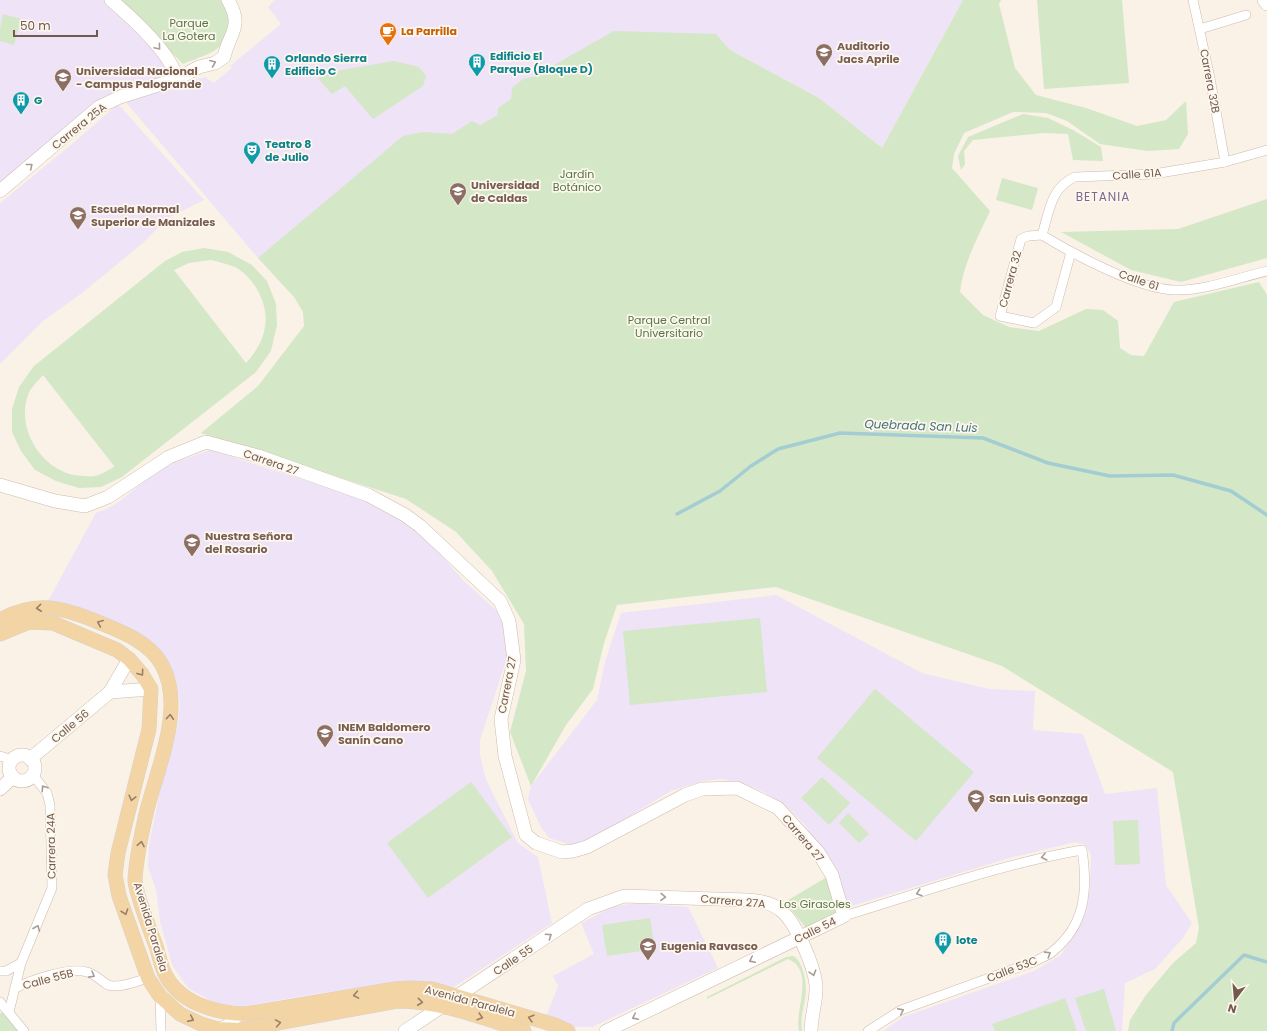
<svg xmlns="http://www.w3.org/2000/svg" width="1267" height="1031" font-family="Poppins,sans-serif">
  <rect width="100%" height="100%" fill="#faf2e7"/>
  <g fill="#efe3f7">
    <path d="M0 0H103L121 14 171 70 158 79 131 85 119 98 0 193Z"/>
    <path d="M275 0H963L882 148 819 98 730 50 716 34 312 307 258 258 124 100 205 77 214 83 232 68 230 66 281 24 268 7Z"/>
    <path d="M118 104 204 200 168 218 144 242 82 293 43 321 0 364V203L71 145Z"/>
    <path d="M210 450 379 504 404 520 426 539 464 581 499 613 504 628 507 658 480 740V755L486 780 518 843 538 857 552 923 454 987 431 983 389 984 315 994 233 1008 213 1002 188 988 172 965 160 921 156 890 148 867 149 845 167 757 172 738 178 726 180 704 176 679 166 660 48 601 96 513 107 509 120 501 162 467Z"/>
    <path d="M776 595 922 673 989 689 1035 691 1033 730 1083 734 1105 794 1157 788 1166 885 1192 923 1183 938 1155 969 1125 983 1122 1031H883L903 1017 1034 971 1061 955 1076 932 1086 912 1090 889 1091 854 1084 844 1075 842 1006 859 848 907 824 852 804 824 786 806 764 792 741 783 722 779 704 781 671 791 587 842 572 845 549 838 541 827 528 799 531 786 597 700 605 662 621 613Z"/>
    <path d="M635 903 688 907 718 968 592 1027H575L547 1015 558 986 553 976 594 954 581 923 612 907Z"/>
  </g>
  <g fill="#d4e7c6" fill-rule="evenodd">
    <path d="M116 0H221C230 12 231 31 222 44 214 54 194 59 183 64L143 24Z"/>
    <path d="M963 0H1001L999 4 1015 68 1036 95 1086 108 1137 126 1166 120 1186 101 1188 134 1179 149 1148 151 1100 144 1067 121 1046 113 1013 112 964 133 954 154 952 168 990 211C978 237 963 264 960 292L983 315 1009 327 1039 331 1086 309 1103 310 1118 321 1120 348 1131 355 1144 356 1174 302 1259 282 1267 295V1031H1128L1130 1020 1146 995 1173 963 1196 943 1199 928 1173 772 1002 666 776 587 617 605 604 643 593 689 566 725 531 786 510 732 526 671 524 624 492 571 456 532 406 499 201 433 258 386 304 326 303 312 294 297 258 258 403 136 423 132 452 134 472 121 480 125 498 115V108L511 99 512 88 523 79 533 77 614 31 716 34 730 50 819 98 882 148Z"/>
    <path d="M1037 0H1122L1129 83 1044 89Z"/>
    <path d="M3 14 21 19 14 45 0 41V29Z"/>
    <path d="M394 61 419 67 426 76 423 86 373 119 345 86 332 94 318 78 341 70Z"/>
    <path d="M1023 114 1048 118 1073 130 1101 147 1103 161 1073 160 1068 134 1044 133 973 140 964 151 965 164 961 170 958 156 968 137Z"/>
    <path d="M1002 178 1038 188 1032 210 996 200Z"/>
    <path d="M1267 199V258L1181 282 1131 270 1061 232 1178 229Z"/>
    <path d="M204 248 228 252 252 265 267 281 276 304 277 325 271 351 256 372 122 477 101 487 79 488 56 481 35 470 21 451 12 432V409L19 387 34 366 165 261 182 252ZM211 260C219 262 228 264 235 267 255 278 269 305 265 327 263 341 255 353 246 363L174 270 189 263ZM43 375 114 466V467C108 470 101 475 95 476 91 477 86 476 83 476 45 475 15 431 28 395 30 388 38 381 43 375Z"/>
    <path d="M760 618 767 692 630 705 623 631Z"/>
    <path d="M875 689 974 772 916 841 817 758Z"/>
    <path d="M822 777 850 803 829 825 801 798Z"/>
    <path d="M471 782 512 837 428 898 387 843Z"/>
    <path d="M848 813 869 834 859 843 839 823Z"/>
    <path d="M1138 820 1140 864 1115 865 1113 821Z"/>
    <path d="M827 877 838 911 806 928 785 902Z"/>
    <path d="M650 918 655 949 607 956 602 925Z"/>
    <path d="M793 956C799 959 801 965 803 971 811 998 799 1007 802 1031H799C794 1011 816 970 788 959L707 999V997L786 957Z"/>
    <path d="M1104 989 1116 1031H1086L1075 998Z"/>
    <path d="M1065 998 1077 1031H995L992 1024Z"/>
    <path d="M0 1013H3L23 1031H0Z"/>
  </g>
  <g fill="none" stroke-linecap="round" stroke-linejoin="round">
    <g stroke="#a4cdd3" stroke-width="3.5">
      <path d="M677 514 720 491 751 466 778 449 840 433 983 438 1048 463 1110 476 1173 475 1231 491 1267 515"/>
      <path d="M1172 1031 1174 1023 1244 955 1267 962"/>
    </g>
    <g stroke="#cbbaae" stroke-width="10">
      <g id="street">
        <path d="M1193 0 1210 78 1225 162"/>
        <path d="M1200 29 1246 15"/>
        <path d="M1042 235C1049 212 1051 187 1075 177L1154 174 1225 162 1267 150"/>
        <path d="M1042 235C1073 254 1138 289 1174 290 1205 291 1237 278 1267 271"/>
        <path d="M1042 235 1028 236 1021 239 1000 316 1034 323 1056 307 1071 252"/>
        <path d="M0 756 13 760"/>
        <path d="M844 916C923 892 1001 864 1082 850 1088 889 1086 925 1052 952 1047 956 1039 959 1033 962L901 1010 868 1031"/>
        <path d="M0 971H6L21 963"/>
        <path d="M15 988C32 980 68 967 87 972 95 974 101 981 108 985 119 989 137 981 148 978"/>
        <path d="M160 996 161 1031"/>
        <path d="M0 1002 24 1031"/>
        <path d="M9 1012 21 963 52 888 50 805 47 793 33 775"/>
        <path d="M218 1028 244 1015"/>
      </g>
    </g>
    <g stroke="#cebbab" stroke-width="14">
      <g id="secondary">
        <path d="M111 0C131 17 172 54 177 79"/>
        <path d="M1264 0 1267 4"/>
        <path d="M0 191 99 107 120 97 177 79 199 67 215 63 224 57C229 33 244 27 228 0"/>
        <path d="M0 485 55 501 85 506 108 497 169 457 206 442 258 456 368 495 405 515 420 526 500 601 509 621 514 660 501 719 505 756 526 835 536 843 562 852 573 851 587 847 685 795 702 789 737 788 778 808 818 852 832 875 844 916 606 1031"/>
        <path d="M110 692 151 689"/>
        <circle cx="22" cy="768" r="13"/>
        <path d="M30 759 110 692 129 659"/>
        <path d="M0 789 13 777"/>
        <path d="M405 1031 588 909 624 896 747 900C758 901 770 902 779 909 795 919 814 966 816 985 817 1000 811 1016 811 1031"/>
      </g>
    </g>
    <g stroke="#d8d1cd" stroke-width="15">
      <g id="primary">
        <path d="M0 620C36 600 62 607 98 622 120 631 150 642 162 665 186 708 156 771 146 814 141 836 136 858 135 880 135 892 152 935 157 949 159 957 161 965 164 972 178 1003 215 1013 245 1014L395 989 409 988 432 989 555 1025 568 1031"/>
        <path d="M0 634 29 622 53 623 117 650 129 659 142 674 151 689 149 729 118 853 115 875 119 896 148 978 160 996 180 1014 201 1024 217 1029 240 1030 397 1001C441 1001 483 1018 524 1031"/>
      </g>
    </g>
    <use href="#street" stroke="#fff" stroke-width="9"/>
    <use href="#secondary" stroke="#fff" stroke-width="13"/>
    <use href="#primary" stroke="#f3d5a5" stroke-width="14"/>
  </g>
  <defs><path id="oneway-chevron" d="M-2-3.5L2.5 0L-2 3.5" fill="none" stroke-width="1.6" stroke-linecap="round" stroke-linejoin="round"/></defs>
  <g stroke="#aa9c94">
    <use href="#oneway-chevron" transform="translate(158 47) rotate(50)"/>
    <use href="#oneway-chevron" transform="translate(213 63) rotate(-22)"/>
    <use href="#oneway-chevron" transform="translate(30 166) rotate(-39)"/>
    <use href="#oneway-chevron" transform="translate(44 788) rotate(-124)"/>
    <use href="#oneway-chevron" transform="translate(1044 857) rotate(166)"/>
    <use href="#oneway-chevron" transform="translate(919 893) rotate(163)"/>
    <use href="#oneway-chevron" transform="translate(663 897) rotate(2)"/>
    <use href="#oneway-chevron" transform="translate(37 928) rotate(-68)"/>
    <use href="#oneway-chevron" transform="translate(549 936) rotate(-34)"/>
    <use href="#oneway-chevron" transform="translate(1048 954) rotate(-32)"/>
    <use href="#oneway-chevron" transform="translate(752 960) rotate(154)"/>
    <use href="#oneway-chevron" transform="translate(813 973) rotate(73)"/>
    <use href="#oneway-chevron" transform="translate(92 975) rotate(29)"/>
    <use href="#oneway-chevron" transform="translate(901 1011) rotate(-26)"/>
    <use href="#oneway-chevron" transform="translate(635 1017) rotate(154)"/>
  </g>
  <g stroke="#997f67">
    <use href="#oneway-chevron" transform="translate(39 608) rotate(174)"/>
    <use href="#oneway-chevron" transform="translate(100 623) rotate(-157)"/>
    <use href="#oneway-chevron" transform="translate(141 673) rotate(54)"/>
    <use href="#oneway-chevron" transform="translate(170 717) rotate(-86)"/>
    <use href="#oneway-chevron" transform="translate(132 798) rotate(104)"/>
    <use href="#oneway-chevron" transform="translate(141 844) rotate(-79)"/>
    <use href="#oneway-chevron" transform="translate(125 912) rotate(71)"/>
    <use href="#oneway-chevron" transform="translate(356 995) rotate(170)"/>
    <use href="#oneway-chevron" transform="translate(420 1002) rotate(6)"/>
    <use href="#oneway-chevron" transform="translate(480 1017) rotate(17)"/>
    <use href="#oneway-chevron" transform="translate(531 1018) rotate(-164)"/>
    <use href="#oneway-chevron" transform="translate(191 1019) rotate(26)"/>
    <use href="#oneway-chevron" transform="translate(278 1023) rotate(-10)"/>
  </g>
  <defs>
    <g id="cafe-pin" transform="scale(0.9)"><path d="M0 17L-7.5 6A9.5 9.5 0 1 1 7.5 6Z" fill="#e8710a" stroke="#fdf7ed"/><path d="M-5.5-4.5H6V0H3Q3 3.5 0 3.5H-2.5Q-5.5 3.5-5.5 0ZM3-3.2v2h1.7v-2ZM-6 4.5H4V6H-6Z" fill="#fff"/></g>
    <g id="university-pin" transform="scale(0.9)"><path d="M0 17L-7.5 6A9.5 9.5 0 1 1 7.5 6Z" fill="#8d6e63" stroke="#fdf7ed"/><path d="M0-5L7-2L0 1L-7-2ZM-4 1L0 2.5L4 1V4Q0 6-4 4Z" fill="#fff"/></g>
    <g id="building-pin" transform="scale(0.9)"><path d="M0 17L-7.5 6A9.5 9.5 0 1 1 7.5 6Z" fill="#0f9aa8" stroke="#fdf7ed"/><path d="M-4-6H4V6H1V3H-1V6H-4ZM-2.5-4.3h1.7v1.8h-1.7ZM.8-4.3h1.7v1.8H.8ZM-2.5-1h1.7V.8h-1.7ZM.8-1h1.7V.8H.8Z" fill="#fff"/></g>
    <g id="theatre-pin" transform="scale(0.9)"><path d="M0 17L-7.5 6A9.5 9.5 0 1 1 7.5 6Z" fill="#0f9aa8" stroke="#fdf7ed"/><path d="M-5-5.5Q0-4 5-5.5V0Q5 5 0 6Q-5 5-5 0ZM-3.3-2.5H-1v1.5H-3.3ZM1-2.5H3.3v1.5H1ZM-2.8 1Q0 5.5 2.8 1Z" fill="#fff"/></g>
    <g id="school-pin" transform="scale(0.9)"><path d="M0 17L-7.5 6A9.5 9.5 0 1 1 7.5 6Z" fill="#8d6e63" stroke="#fdf7ed"/><path d="M0-5L7-2L0 1L-7-2ZM-4 1L0 2.5L4 1V4Q0 6-4 4Z" fill="#fff"/></g>
  </defs>
  <g fill-rule="evenodd">
    <use href="#cafe-pin" x="388" y="31"/>
    <use href="#university-pin" x="824" y="52"/>
    <use href="#building-pin" x="477" y="62"/>
    <use href="#building-pin" x="272" y="64"/>
    <use href="#university-pin" x="63" y="77"/>
    <use href="#building-pin" x="21" y="100"/>
    <use href="#theatre-pin" x="252" y="150"/>
    <use href="#university-pin" x="458" y="191"/>
    <use href="#school-pin" x="78" y="215"/>
    <use href="#school-pin" x="192" y="542"/>
    <use href="#school-pin" x="325" y="733"/>
    <use href="#school-pin" x="976" y="798"/>
    <use href="#building-pin" x="943" y="940"/>
    <use href="#school-pin" x="648" y="946"/>
  </g>
  <g text-anchor="middle" stroke-width="3.5" stroke-linejoin="round" paint-order="stroke">
    <g font-size="11" fill="#557746" stroke="#fdf7ed">
      <text x="189" y="27">Parque<tspan x="189" dy="13">La Gotera</tspan></text>
      <text x="577" y="178">Jardín<tspan x="577" dy="13">Botánico</tspan></text>
      <text x="669" y="324">Parque Central<tspan x="669" dy="13">Universitario</tspan></text>
      <text x="815" y="908">Los Girasoles</text>
    </g>
    <g font-size="11" font-weight="bold" fill="#c56008" stroke="#fdf7ed" text-anchor="start">
      <text x="401" y="35">La Parrilla</text>
    </g>
    <g font-size="11" font-weight="bold" fill="#785e54" stroke="#fdf7ed" text-anchor="start">
      <text x="837" y="50">Auditorio<tspan x="837" dy="13">Jacs Aprile</tspan></text>
      <text x="76" y="75">Universidad Nacional<tspan x="76" dy="13">- Campus Palogrande</tspan></text>
      <text x="471" y="189">Universidad<tspan x="471" dy="13">de Caldas</tspan></text>
      <text x="91" y="213">Escuela Normal<tspan x="91" dy="13">Superior de Manizales</tspan></text>
      <text x="205" y="540">Nuestra Señora<tspan x="205" dy="13">del Rosario</tspan></text>
      <text x="338" y="731">INEM Baldomero<tspan x="338" dy="13">Sanín Cano</tspan></text>
      <text x="989" y="802">San Luis Gonzaga</text>
      <text x="661" y="950">Eugenia Ravasco</text>
    </g>
    <g font-size="11" font-weight="bold" fill="#0d838f" stroke="#fdf7ed" text-anchor="start">
      <text x="490" y="60">Edificio El<tspan x="490" dy="13">Parque (Bloque D)</tspan></text>
      <text x="285" y="62">Orlando Sierra<tspan x="285" dy="13">Edificio C</tspan></text>
      <text x="34" y="104">G</text>
      <text x="265" y="148">Teatro 8<tspan x="265" dy="13">de Julio</tspan></text>
      <text x="956" y="944">lote</text>
    </g>
    <g font-size="11" fill="#725a4d" stroke="#fdf7ed">
      <text transform="translate(1210 81) rotate(79)" y="4">Carrera 32B</text>
      <text transform="translate(79 126) rotate(-39)" y="4">Carrera 25A</text>
      <text transform="translate(1137 174) rotate(-4)" y="4">Calle 61A</text>
      <text transform="translate(1010 279) rotate(-75)" y="4">Carrera 32</text>
      <text transform="translate(1139 280) rotate(19)" y="4">Calle 61</text>
      <text transform="translate(271 462) rotate(19)" y="4">Carrera 27</text>
      <text transform="translate(507 685) rotate(-79)" y="4">Carrera 27</text>
      <text transform="translate(70 726) rotate(-40)" y="4">Calle 56</text>
      <text transform="translate(803 838) rotate(50)" y="4">Carrera 27</text>
      <text transform="translate(51 846) rotate(-91)" y="4">Carrera 24A</text>
      <text transform="translate(733 901) rotate(5)" y="4">Carrera 27A</text>
      <text transform="translate(151 927) rotate(73)" y="4">Avenida Paralela</text>
      <text transform="translate(815 930) rotate(-26)" y="4">Calle 54</text>
      <text transform="translate(513 960) rotate(-34)" y="4">Calle 55</text>
      <text transform="translate(1012 969) rotate(-21)" y="4">Calle 53C</text>
      <text transform="translate(48 979) rotate(-15)" y="4">Calle 55B</text>
      <text transform="translate(470 1001) rotate(15)" y="4">Avenida Paralela</text>
    </g>
    <g font-size="12" letter-spacing="1" fill="#7f668e" stroke="#fdf7ed">
      <text x="1103" y="201">BETANIA</text>
    </g>
    <g font-size="12" font-style="italic" fill="#46747c" stroke="#fdf7ed">
      <text transform="translate(921 426) rotate(2)" y="4">Quebrada San Luis</text>
    </g>
  </g>
  <g transform="translate(1235 999) rotate(196)" stroke="#fdf7ed" stroke-width="3" paint-order="stroke">
  <path d="M0-3L7 15L0 10L-7 15Z" fill="#725a4d"/>
  <text y="-6" font-size="11" font-weight="bold" text-anchor="middle" fill="#725a4d">N</text>
  </g>
  <path d="M14 30v6h83v-6" fill="none" stroke="#725a4d" stroke-width="2"/>
  <text x="20" y="30" font-size="12" fill="#725a4d" stroke="#fdf7ed" stroke-width="3" paint-order="stroke">50 m</text>
</svg>
